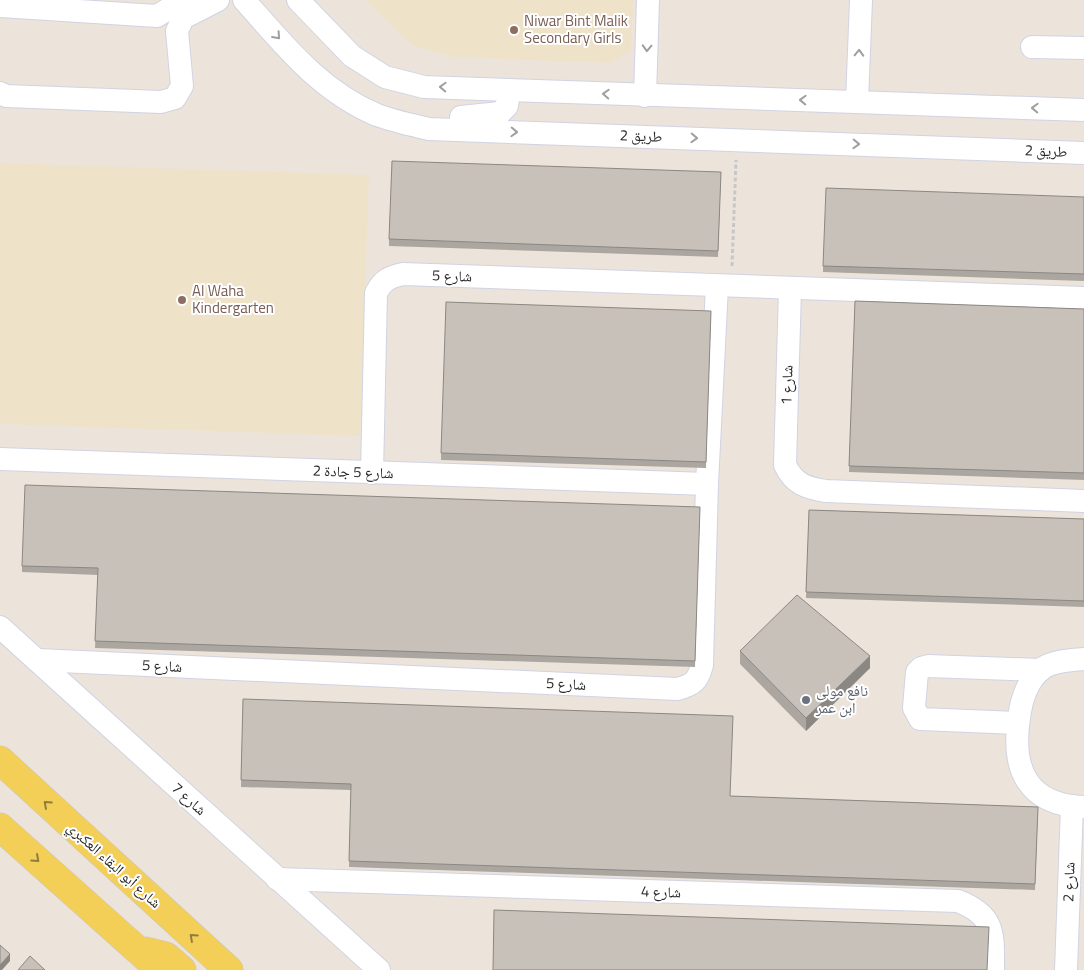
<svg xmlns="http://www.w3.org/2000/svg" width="1084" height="970" font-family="'Titillium Web','Noto Naskh Arabic',sans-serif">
  <rect width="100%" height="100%" fill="#ece4da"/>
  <g fill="#eee2c9">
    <path d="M365 0H633L631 50 610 63 452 57 412 45Z"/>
    <path d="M0 163 369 175 360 436 0 424Z"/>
  </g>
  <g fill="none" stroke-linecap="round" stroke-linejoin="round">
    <g stroke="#d0d3e3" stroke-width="24">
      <g id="minor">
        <path d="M244 0C284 45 320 91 377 115 393 121 412 125 429 129L1084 153"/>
        <path d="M298 0 352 56 385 77 424 87 1084 110"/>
        <path d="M0 6 157 16 183 0"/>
        <path d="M1032 47 1084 48"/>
        <path d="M0 93 6 96 161 102 175 98 182 86 177 31 183 18 218 0"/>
        <path d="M645 96 648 0"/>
        <path d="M857 102 861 0"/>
        <path d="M461 117 500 113 507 106 509 90"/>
        <path d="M790 289 785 465C794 484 806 488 826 491L1084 501"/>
        <path d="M0 459 707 484"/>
        <path d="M372 473 376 293C383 280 389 277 403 274L1084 298"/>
        <path d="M0 627 379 970"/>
        <path d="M1084 659C1071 660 1050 661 1040 670 1027 682 1021 702 1019 718 1011 770 1028 805 1084 807"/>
        <path d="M38 660 677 689C693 685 698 681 702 665L707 484 717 286"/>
        <path d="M1018 723 920 719 914 708 917 672 921 668 928 666 1041 670"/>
        <path d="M277 879 958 901C996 916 993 934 993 970"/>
        <path d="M1066 970 1072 806"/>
      </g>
    </g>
    <g stroke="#c7c7c7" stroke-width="29">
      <g id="major">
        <path d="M0 760 229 970"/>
        <path d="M0 827 160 970"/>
        <path d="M146 951 166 956 182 970"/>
      </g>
    </g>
    <path stroke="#c7c7c7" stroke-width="3" stroke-dasharray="4 2.5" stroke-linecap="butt" d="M732 266 736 160"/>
    <use href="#minor" stroke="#fff" stroke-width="22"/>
    <use href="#major" stroke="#f4cf57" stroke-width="28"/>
  </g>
  <g fill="#aba6a0">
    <path d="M721 172 718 257 389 246V239Z"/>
    <path d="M1084 197V281L823 272V266Z"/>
    <path d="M855 301 1084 309V480L849 472Z"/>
    <path d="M711 311 706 468 441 460V453Z"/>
    <path d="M700 507 695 667 95 648 98 575 22 572V566Z"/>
    <path d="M809 510 1084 519V607L806 598Z"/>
    <path d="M740 651 870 668 806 731 740 664Z"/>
    <path d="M243 699 730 796 1038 807 1035 890 349 867 351 790 241 787Z"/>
  </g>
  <g fill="#8b8782">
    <path d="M870 656V668L806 731V718Z"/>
    <path d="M10 954V961L2 970H0V965Z"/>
  </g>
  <g fill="#c7c1ba" stroke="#8b8782">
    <path d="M392 161 721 172 718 251 389 239Z"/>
    <path d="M826 188 1084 197V274L823 266Z"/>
    <path d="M855 301 1084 309V473L849 466Z"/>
    <path d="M446 302 711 311 706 462 441 453Z"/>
    <path d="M25 485 700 507 695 661 95 641 98 568 22 566Z"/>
    <path d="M809 510 1084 519V601L806 592Z"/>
    <path d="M797 595 870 656 806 718 740 651Z"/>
    <path d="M243 699 733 716 730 796 1038 807 1035 884 349 861 351 784 241 780Z"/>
    <path d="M494 910 989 927 987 970H493Z"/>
    <path d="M0 945 10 954 0 965Z"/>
    <path d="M30 956 45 970H18Z"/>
  </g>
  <defs><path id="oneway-chevron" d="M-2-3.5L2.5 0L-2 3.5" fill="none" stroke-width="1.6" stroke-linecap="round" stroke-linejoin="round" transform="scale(1.25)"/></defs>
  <g stroke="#9f9f9f">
    <use href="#oneway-chevron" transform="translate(277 36) rotate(48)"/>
    <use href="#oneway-chevron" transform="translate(647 48) rotate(92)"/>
    <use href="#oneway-chevron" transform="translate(859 53) rotate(-88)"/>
    <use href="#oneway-chevron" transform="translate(443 87) rotate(-178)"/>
    <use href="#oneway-chevron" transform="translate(606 94) rotate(-177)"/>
    <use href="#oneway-chevron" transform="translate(803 100) rotate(-178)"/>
    <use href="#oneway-chevron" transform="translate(1035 108) rotate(-178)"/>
    <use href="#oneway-chevron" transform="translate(514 132) rotate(2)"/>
    <use href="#oneway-chevron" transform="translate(694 138) rotate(2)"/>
    <use href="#oneway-chevron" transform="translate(856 144) rotate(2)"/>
  </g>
  <g stroke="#8e7c40">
    <use href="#oneway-chevron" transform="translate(47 804) rotate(-138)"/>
    <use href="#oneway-chevron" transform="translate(36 859) rotate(42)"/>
    <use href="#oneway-chevron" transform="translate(193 937) rotate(-138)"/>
  </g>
  <g fill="#8d6e63" stroke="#fff" stroke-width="2">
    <circle cx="514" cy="30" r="5"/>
    <circle cx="182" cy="300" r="5"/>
  </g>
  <circle fill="#6b7280" stroke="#fff" stroke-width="2" cx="806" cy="700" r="5"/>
  <g text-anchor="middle" stroke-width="4" stroke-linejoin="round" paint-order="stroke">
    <g font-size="15" fill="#785e54" stroke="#fff" text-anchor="start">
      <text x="524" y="26">Niwar Bint Malik<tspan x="524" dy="17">Secondary Girls</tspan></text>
      <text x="192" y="296">Al Waha<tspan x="192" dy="17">Kindergarten</tspan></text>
    </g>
    <g font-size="15" fill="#292929" stroke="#fff">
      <text transform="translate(641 136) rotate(2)" y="5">طريق 2</text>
      <text transform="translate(1046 151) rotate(2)" y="5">طريق 2</text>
      <text transform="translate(452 276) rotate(2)" y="5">شارع 5</text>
      <text transform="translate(787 385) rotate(-88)" y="5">شارع 1</text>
      <text transform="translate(353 472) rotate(2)" y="5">شارع 5 جادة 2</text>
      <text transform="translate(162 666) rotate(3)" y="5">شارع 5</text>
      <text transform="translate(566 684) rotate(3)" y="5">شارع 5</text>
      <text transform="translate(189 799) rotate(42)" y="5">شارع 7</text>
      <text transform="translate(114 865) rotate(42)" y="5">شارع أبو البقاء العكبري</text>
      <text transform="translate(1069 882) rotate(-88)" y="5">شارع 2</text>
      <text transform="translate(661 892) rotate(2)" y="5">شارع 4</text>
    </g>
    <g font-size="15" fill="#5b616d" stroke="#fff" text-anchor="start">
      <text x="816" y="696">نافع مولى<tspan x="816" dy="17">ابن عمر</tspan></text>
    </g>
  </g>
</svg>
